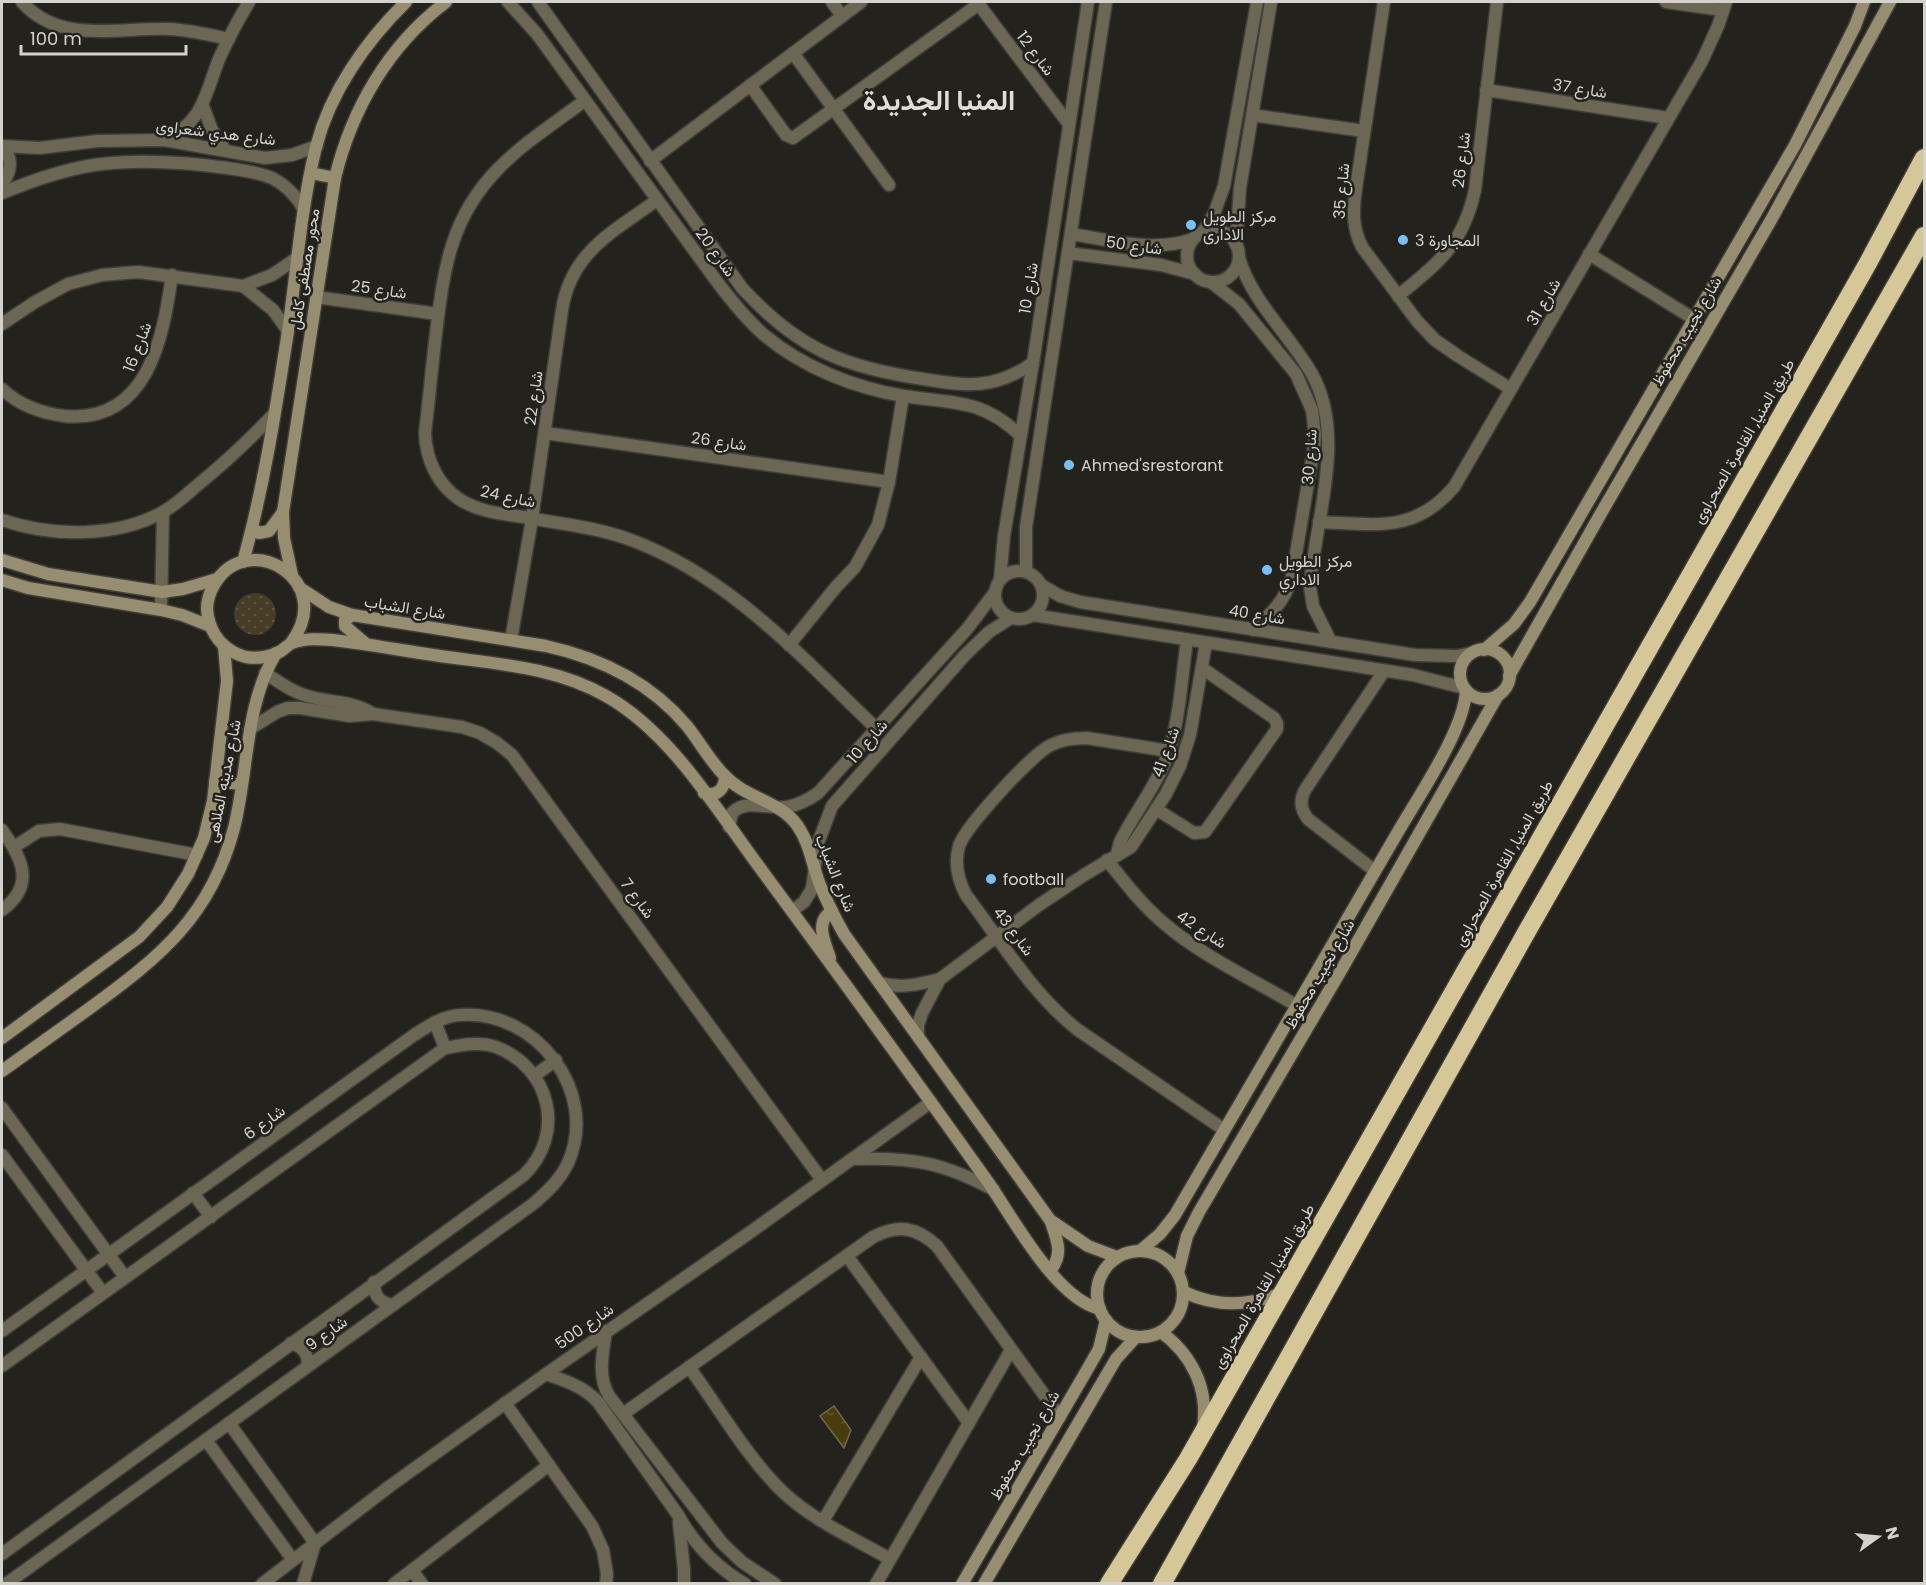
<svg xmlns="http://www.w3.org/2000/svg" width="1926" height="1585" font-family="Poppins,Vazirmatn,sans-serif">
  <defs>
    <pattern id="green-dots" width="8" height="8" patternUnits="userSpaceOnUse" patternTransform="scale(1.5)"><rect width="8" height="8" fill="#453d25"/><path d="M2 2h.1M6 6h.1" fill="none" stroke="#5f5843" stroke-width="1.8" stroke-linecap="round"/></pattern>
    <pattern id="water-ripples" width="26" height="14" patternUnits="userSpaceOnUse" patternTransform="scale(1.5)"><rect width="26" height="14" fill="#493c0e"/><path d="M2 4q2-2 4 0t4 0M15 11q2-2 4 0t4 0" fill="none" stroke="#625730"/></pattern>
  </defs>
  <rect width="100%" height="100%" fill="#24221c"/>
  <circle fill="url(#green-dots)" cx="255" cy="614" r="21"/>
  <path fill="url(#water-ripples)" stroke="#726947" stroke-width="1.5" d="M834 1406 851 1430 844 1448 820 1416Z"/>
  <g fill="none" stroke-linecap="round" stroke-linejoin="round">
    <g stroke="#403e38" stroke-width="15">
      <g id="street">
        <path d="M22 2C60 45 119 27 170 29 190 30 209 35 229 39"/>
        <path d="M508 2 537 34 715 279C730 299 745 318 763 334 802 367 854 388 904 396 954 404 981 398 1021 436"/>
        <path d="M538 2 742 288C798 349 843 367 923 379 967 386 994 390 1033 363"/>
        <path d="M832 2 842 16"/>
        <path d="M977 2 1068 123"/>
        <path d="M1384 2 1356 188C1353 210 1352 227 1362 247L1417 321 1435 340 1458 356 1511 389"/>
        <path d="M1666 2 1723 10"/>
        <path d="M793 53 889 185"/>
        <path d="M750 85 786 135 793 138 979 4"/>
        <path d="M1486 90 1668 118"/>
        <path d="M584 101C555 123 523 143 498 169 450 218 444 269 436 333 432 366 429 400 425 433 426 459 437 484 459 499 479 512 502 514 524 517 560 524 596 527 631 540 731 577 802 658 877 729"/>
        <path d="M203 106 212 130 225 150"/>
        <path d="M1252 115 1364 131"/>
        <path d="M164 140C203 123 205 95 219 59 228 39 238 20 249 2"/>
        <path d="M2 146 40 148 97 141 164 140 265 158 292 155 317 146"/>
        <path d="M2 147C13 157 12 172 2 183"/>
        <path d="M650 161 861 2"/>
        <path d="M2 193C31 181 62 170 94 165 137 159 184 162 227 168 242 170 258 172 272 178 286 185 296 196 304 209"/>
        <circle cx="1213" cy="256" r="26"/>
        <path d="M1203 232 1214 214 1224 186 1257 2"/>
        <path d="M1071 234C1111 240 1153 253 1193 239"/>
        <path d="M1236 245 1240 188 1271 2"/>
        <path d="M1068 253 1161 265 1195 274"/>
        <path d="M1589 254 1694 319"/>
        <path d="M1239 258C1252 302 1290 335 1312 374 1347 437 1315 519 1310 587L1313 606 1331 642"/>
        <path d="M1211 282 1239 304 1296 374 1312 410 1315 435 1314 448 1292 577C1285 601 1271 614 1253 630"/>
        <path d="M243 286 272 275 297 258"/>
        <path d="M1398 296C1439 262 1463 245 1475 190L1497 2"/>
        <path d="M316 297 438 314"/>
        <path d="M2 324 35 302 68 284 102 275 138 272 243 286 273 310 288 331"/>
        <path d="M2 389C19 405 41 413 64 416 148 424 163 338 172 275"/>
        <path d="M545 433 889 482"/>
        <path d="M2 520C52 537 116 538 163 512 177 504 188 493 200 483 226 462 250 439 274 414"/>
        <path d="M1319 522C1375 524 1414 534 1454 487L1702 61 1718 26 1726 2"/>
        <circle cx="1019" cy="595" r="24"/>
        <path d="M1026 571V527L1106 2"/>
        <path d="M1000 579 1004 536 1033 363 1088 2"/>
        <path d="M1041 585 1060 596 1080 602 1415 655 1458 656 1471 653"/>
        <path d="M161 610 163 512"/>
        <path d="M1033 615 1413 675 1464 688"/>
        <path d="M511 640 532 519 562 310C571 252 613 232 657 200"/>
        <path d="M789 645 836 587 855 567 878 525 889 482 903 396"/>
        <path d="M265 673C280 683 294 693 311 697 332 703 354 701 373 714"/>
        <path d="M250 729 277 712 288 708H300L350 716 373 714 462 727 480 733 497 743 512 755 822 1180"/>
        <path d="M1169 751 1087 738C1075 738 1063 739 1051 745 1032 754 966 826 959 846 954 864 958 880 966 895 1001 941 1032 994 1078 1030L1223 1129"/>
        <path d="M1156 809 1194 833 1205 832 1277 729V723L1274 718 1202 668"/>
        <path d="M729 827 732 813C746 798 769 810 787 807 799 805 808 800 818 793L967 629 995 592"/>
        <path d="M2 830C22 858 36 885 2 910"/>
        <path d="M14 847 39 831 60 829 197 855"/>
        <path d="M1117 854 1120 842C1133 815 1152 792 1164 764 1180 726 1181 681 1187 640"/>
        <path d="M1107 860C1126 884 1143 906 1166 925 1201 955 1255 981 1296 1005"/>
        <path d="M1375 871 1308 819C1301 810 1299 801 1305 790L1384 671"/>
        <path d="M792 911 804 902 812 889 818 843 832 806 965 655 989 632 1011 618"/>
        <path d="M880 983C899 989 921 984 940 979"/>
        <path d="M435 1022 445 1048"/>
        <path d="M918 1036V1025L922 1013 940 979 1039 905 1084 875 1131 847 1166 794 1180 766 1190 735 1206 643"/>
        <path d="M534 1076 556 1060"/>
        <path d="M2 1108 125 1277"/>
        <path d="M2 1155 103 1293"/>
        <path d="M853 1159C911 1157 942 1162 994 1190"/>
        <path d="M193 1193 211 1217"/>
        <path d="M847 1256 969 1423"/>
        <path d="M374 1282C374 1296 379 1302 392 1305"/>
        <path d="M2 1331 414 1035C428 1026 443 1016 460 1015 535 1009 600 1091 568 1163 560 1180 547 1192 533 1204L6 1584"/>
        <path d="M606 1331C603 1353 597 1375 609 1396L722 1543 742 1562 775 1584"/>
        <path d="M291 1343C303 1347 308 1353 308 1366"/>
        <path d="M2 1366 445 1048C462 1045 480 1041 496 1047 551 1068 566 1134 524 1175L2 1554"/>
        <path d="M689 1367C719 1408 748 1459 784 1493 814 1521 855 1539 890 1559"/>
        <path d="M546 1374C566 1381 583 1386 598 1402L678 1515C694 1544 716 1567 745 1584"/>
        <path d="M505 1403 592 1526 603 1550 607 1574 606 1584"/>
        <path d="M623 1414 873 1237C899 1224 916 1227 937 1246L1060 1417"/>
        <path d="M229 1423 315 1543 303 1584"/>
        <path d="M206 1440 293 1560"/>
        <path d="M823 1521 921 1357"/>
        <path d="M679 1522 684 1570V1584"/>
        <path d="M412 1570 422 1584"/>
        <path d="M262 1584 390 1486 546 1374 752 1231 931 1102"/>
        <path d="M394 1584 549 1465"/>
        <path d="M876 1584 1011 1350"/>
      </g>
    </g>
    <g stroke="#403e38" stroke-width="15">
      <g id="secondary">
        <path d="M311 173 335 178"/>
        <path d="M252 528 259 533 269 531 283 512"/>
        <path d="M2 560 48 574 162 592 183 589 217 579"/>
        <path d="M243 562C264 487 276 408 288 331 297 269 301 207 316 147 330 92 366 41 406 2"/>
        <path d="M292 575 284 538 283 512 335 178C352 108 389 45 446 2"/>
        <path d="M2 580 28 588 161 610 182 615 210 626"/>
        <path d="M300 588 329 607 352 615 546 646C600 658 651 683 687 726 700 742 711 763 726 777 746 798 780 801 797 825 810 843 812 865 820 885 827 902 835 918 844 934L1050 1220 1088 1246 1117 1257"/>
        <path d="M352 615 345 620V626L365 643"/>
        <path d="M291 643C338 580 247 527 214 585 207 597 205 611 210 624 215 640 229 653 246 657 257 659 271 657 281 651 285 648 288 645 292 643 305 638 320 639 333 640 369 644 404 651 440 656 497 664 555 667 606 696 672 733 718 812 763 872 839 975 914 1078 988 1182 1013 1218 1056 1299 1100 1309"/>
        <circle cx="1485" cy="674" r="25"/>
        <path d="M1484 650 1514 624 1530 602 1795 145 1855 26 1864 2"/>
        <path d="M1509 676 1600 515 1771 220 1890 2"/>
        <path d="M215 781 241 784"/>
        <path d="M704 793C717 797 725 789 725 776"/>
        <path d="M830 958C825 942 814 922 832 911"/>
        <path d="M2 1038 139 937 167 907 188 874 204 838 213 801 227 681 224 646"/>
        <path d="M2 1071C31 1050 61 1029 90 1008 160 957 211 916 234 828 249 769 244 707 276 653"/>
        <path d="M1141 1250 1160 1234 1175 1215C1248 1089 1322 963 1395 837 1416 800 1465 730 1466 690"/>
        <circle cx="1140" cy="1294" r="43"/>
        <path d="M1050 1271C1064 1254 1057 1240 1051 1222"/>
        <path d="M1178 1273 1187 1236 1199 1212 1343 967 1498 695"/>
        <path d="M1184 1292C1216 1307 1248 1307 1281 1293"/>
        <path d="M1161 1332C1191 1354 1209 1388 1203 1427"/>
        <path d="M962 1584 1087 1370 1099 1349 1106 1320"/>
        <path d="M984 1584 1116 1359 1136 1337"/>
      </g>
    </g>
    <g stroke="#403e38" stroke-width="21">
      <g id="highway">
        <path d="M1109 1584 1188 1459 1868 263 1924 158"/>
        <path d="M1162 1584 1526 933 1924 236"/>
      </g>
    </g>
    <use href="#street" stroke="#6c6654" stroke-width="12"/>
    <use href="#secondary" stroke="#978d70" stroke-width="12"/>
    <use href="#highway" stroke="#d6c798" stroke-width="18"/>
  </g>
  <g fill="#76c0f7" stroke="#24221c" stroke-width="2">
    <circle cx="1191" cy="225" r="6"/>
    <circle cx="1403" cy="240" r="6"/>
    <circle cx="1069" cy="465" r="6"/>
    <circle cx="1267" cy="570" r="6"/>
    <circle cx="991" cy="879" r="6"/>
  </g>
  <g text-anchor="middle" stroke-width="5" stroke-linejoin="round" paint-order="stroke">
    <g font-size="16" fill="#d3d2cd" stroke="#24221c">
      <text transform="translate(1036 53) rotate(53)" y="6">شارع 12</text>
      <text transform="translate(1580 88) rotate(9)" y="6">شارع 37</text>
      <text transform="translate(216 132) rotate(7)" y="6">شارع هدي شعراوى</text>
      <text transform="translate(1461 160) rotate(-83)" y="6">شارع 26</text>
      <text transform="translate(1341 191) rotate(-85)" y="6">شارع 35</text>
      <text transform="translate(1134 245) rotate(8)" y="6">شارع 50</text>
      <text transform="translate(716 252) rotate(54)" y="6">شارع 20</text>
      <text transform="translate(304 269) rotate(-81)" y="6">محور مصطفى كامل</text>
      <text transform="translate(1028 288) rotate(-81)" y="6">شارع 10</text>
      <text transform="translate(379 289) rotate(8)" y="6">شارع 25</text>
      <text transform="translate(1543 302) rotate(-60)" y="6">شارع 31</text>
      <text transform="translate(1686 331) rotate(-60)" y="6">شارع نجيب محفوظ</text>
      <text transform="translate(137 347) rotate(-69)" y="6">شارع 16</text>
      <text transform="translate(533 398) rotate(-82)" y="6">شارع 22</text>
      <text transform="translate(719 441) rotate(8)" y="6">شارع 26</text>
      <text transform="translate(1743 441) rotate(-60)" y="6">طريق المنيا, القاهرة الصحراوى</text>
      <text transform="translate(1309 457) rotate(-86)" y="6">شارع 30</text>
      <text transform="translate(508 496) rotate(12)" y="6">شارع 24</text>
      <text transform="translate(405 607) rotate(9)" y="6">شارع الشباب</text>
      <text transform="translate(1257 614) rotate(9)" y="6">شارع 40</text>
      <text transform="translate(867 741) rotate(-49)" y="6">شارع 10</text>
      <text transform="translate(1165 752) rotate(-70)" y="6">شارع 41</text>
      <text transform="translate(223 781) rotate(-79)" y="6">شارع مدينه الملاهى</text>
      <text transform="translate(1503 863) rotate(-61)" y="6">طريق المنيا, القاهرة الصحراوى</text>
      <text transform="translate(836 873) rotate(68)" y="6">شارع الشباب</text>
      <text transform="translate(638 898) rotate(54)" y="6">شارع 7</text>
      <text transform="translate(1202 929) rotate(33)" y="6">شارع 42</text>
      <text transform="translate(1014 931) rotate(53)" y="6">شارع 43</text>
      <text transform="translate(1319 974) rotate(-60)" y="6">شارع نجيب محفوظ</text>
      <text transform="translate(264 1122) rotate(-36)" y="6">شارع 6</text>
      <text transform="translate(1263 1286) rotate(-60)" y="6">طريق المنيا, القاهرة الصحراوى</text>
      <text transform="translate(584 1326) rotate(-35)" y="6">شارع 500</text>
      <text transform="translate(326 1333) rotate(-36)" y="6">شارع 9</text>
      <text transform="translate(1024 1445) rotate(-60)" y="6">شارع نجيب محفوظ</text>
    </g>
    <g font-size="16" fill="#d3d2cd" stroke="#24221c" text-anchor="start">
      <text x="1203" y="222">مركز الطويل<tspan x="1203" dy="18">الادارى</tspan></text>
      <text x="1415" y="246">المجاورة 3</text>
      <text x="1081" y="471">Ahmed'srestorant</text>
      <text x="1279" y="567">مركز الطويل<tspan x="1279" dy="18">الاداري</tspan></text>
      <text x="1003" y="885">football</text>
    </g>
    <g font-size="28" font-weight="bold" fill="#e0ded5" stroke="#24221c">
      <text x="939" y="110">المنيا الجديدة</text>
    </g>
  </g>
  <rect width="1926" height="1585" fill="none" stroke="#d3d2cd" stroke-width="6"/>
  <g transform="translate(1878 1537) rotate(75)" stroke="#24221c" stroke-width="4.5" paint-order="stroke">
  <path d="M0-4.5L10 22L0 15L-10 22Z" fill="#d3d2cd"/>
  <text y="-9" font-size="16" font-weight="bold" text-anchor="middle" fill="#d3d2cd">N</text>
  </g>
  <path d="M21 45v9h165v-9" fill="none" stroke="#d3d2cd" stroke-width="3"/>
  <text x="30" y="45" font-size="18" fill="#d3d2cd" stroke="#24221c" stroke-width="4.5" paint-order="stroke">100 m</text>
</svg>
